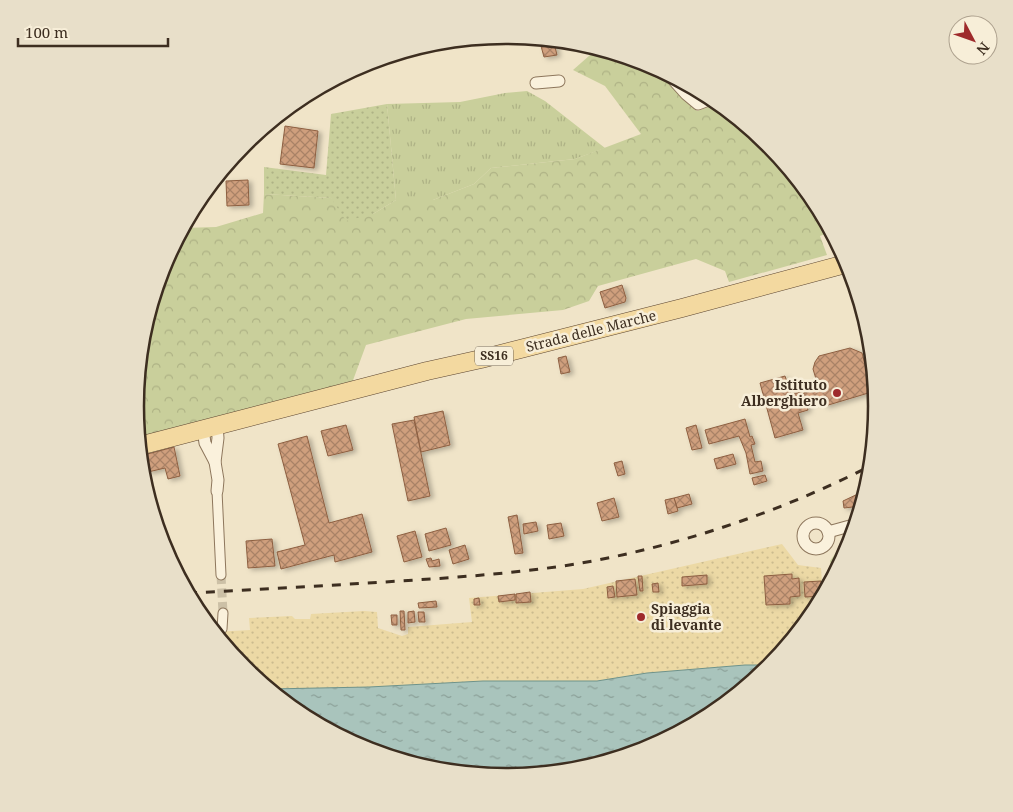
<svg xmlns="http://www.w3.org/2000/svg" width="1013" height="812" font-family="'Noto Serif',serif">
  <defs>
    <pattern id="grass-tufts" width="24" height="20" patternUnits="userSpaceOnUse" patternTransform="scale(1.25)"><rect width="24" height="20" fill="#c9cf9b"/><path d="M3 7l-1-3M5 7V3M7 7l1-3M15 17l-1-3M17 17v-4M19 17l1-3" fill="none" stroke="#aeb285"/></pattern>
    <pattern id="forest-crowns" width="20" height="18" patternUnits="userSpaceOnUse" patternTransform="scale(1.25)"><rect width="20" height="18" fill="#c9cf9b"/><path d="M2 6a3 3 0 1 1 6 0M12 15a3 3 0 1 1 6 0" fill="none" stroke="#aeb285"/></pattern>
    <pattern id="sand-dots" width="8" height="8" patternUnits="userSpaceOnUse" patternTransform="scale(1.25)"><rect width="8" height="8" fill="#ecd9a5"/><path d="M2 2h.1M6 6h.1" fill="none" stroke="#cbbb8e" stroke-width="1.8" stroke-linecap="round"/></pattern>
    <pattern id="garden-dots" width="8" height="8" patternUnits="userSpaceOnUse" patternTransform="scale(1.25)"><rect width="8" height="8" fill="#c9cf9b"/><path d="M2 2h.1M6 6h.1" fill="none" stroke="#aeb285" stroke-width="1.8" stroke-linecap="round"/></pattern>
    <pattern id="water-ripples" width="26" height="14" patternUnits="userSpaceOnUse" patternTransform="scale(1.25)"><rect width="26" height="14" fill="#a9c4bc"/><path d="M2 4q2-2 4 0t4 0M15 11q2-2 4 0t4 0" fill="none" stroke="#8ba098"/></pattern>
    <pattern id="building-cross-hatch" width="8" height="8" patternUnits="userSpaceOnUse" patternTransform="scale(1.25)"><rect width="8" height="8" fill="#cf9f7d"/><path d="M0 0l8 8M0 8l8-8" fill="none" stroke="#a98266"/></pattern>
    <filter id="shadow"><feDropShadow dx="3.5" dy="2" stdDeviation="2.5" flood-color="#0004"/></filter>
  </defs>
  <rect width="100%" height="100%" fill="#f0e4c8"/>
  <g fill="url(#grass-tufts)">
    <path d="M507 35 513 36 501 43 457 40Z"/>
    <path d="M657 68 709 95 693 107Z"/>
    <path d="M527 91 545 101 605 148 575 159 491 168 474 184 433 200H396L387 104 460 102 505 93Z"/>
  </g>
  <path fill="url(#forest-crowns)" d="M598 48 649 63 657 68 697 111 714 105 718 102 769 144 815 200 832 231 820 236 827 255 729 282 725 271 696 259 598 286 589 301 563 310 466 319 366 345 352 383 139 439 136 406 143 333 164 264 183 228 216 227 263 213 264 194 331 198 373 214 396 200H433L474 184 491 168 575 159 641 134 605 86 573 70Z"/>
  <path fill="url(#sand-dots)" d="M782 544 798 565 821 568 823 596 815 612 771 665H745L647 673 597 681H483L369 687 269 689 244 668 214 632 250 630 249 618 292 616 295 619H310L311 614 364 611 377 612 378 628 402 636 408 634V627L472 622 469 598 583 589Z"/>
  <path fill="url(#garden-dots)" d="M387 104 396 200 373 214 346 221 331 198 264 194V167L326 175 331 114Z"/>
  <path fill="#c9cf9b" d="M852 539 849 548 833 578 830 561 840 547Z"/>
  <path fill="url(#water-ripples)" stroke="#6f938a" d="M745 665H771L712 715 648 749 579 770 506 777 434 770 364 749 300 714 269 689 369 687 483 681H597L647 673Z"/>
  <g fill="url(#building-cross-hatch)" stroke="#8d5f41" filter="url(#shadow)">
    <path d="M554 43 557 55 544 57 541 46Z"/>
    <path d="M285 126 318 131 314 168 280 164Z"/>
    <path d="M248 180 249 205 227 206 226 181Z"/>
    <path d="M622 285 626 298 625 302 605 308 600 292Z"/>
    <path d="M850 348 862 353 867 372 874 370 875 384H873L875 391 825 406 823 399 806 404 808 410 798 413 803 430 775 438 760 383 785 376 791 394 801 392V394L819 389 813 369 815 362 819 356Z"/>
    <path d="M566 356 570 372 561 374 558 358Z"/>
    <path d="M443 411 450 445 421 452 414 417Z"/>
    <path d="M745 419 750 437 752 436 755 444 751 445 755 462 761 461 763 471 750 474 746 453 739 436 709 444 705 430Z"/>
    <path d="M414 420 430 496 408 501 392 424Z"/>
    <path d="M346 425 353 450 328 456 321 431Z"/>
    <path d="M696 425 702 448 692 450 686 428Z"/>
    <path d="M307 436 329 523 362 514 372 552 335 562 334 555 281 569 277 552 305 545 278 444Z"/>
    <path d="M174 447 180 476 168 479 165 468 148 472 144 455Z"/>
    <path d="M733 454 736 464 717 469 714 459Z"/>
    <path d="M622 461 625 474 618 476 614 463Z"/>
    <path d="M765 475 767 481 754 485 752 478Z"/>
    <path d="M860 493 861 506 844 508 843 501Z"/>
    <path d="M689 494 692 504 677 508 674 498Z"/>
    <path d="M614 498 619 517 602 521 597 503Z"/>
    <path d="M674 498 678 511 668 514 665 500Z"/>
    <path d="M517 515 523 553 515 554 508 517Z"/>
    <path d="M536 522 538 531 524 534 523 524Z"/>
    <path d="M561 523 564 536 549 539 547 525Z"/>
    <path d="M446 528 451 545 429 551 425 534Z"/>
    <path d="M415 531 422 557 404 562 397 536Z"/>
    <path d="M272 539 275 566 248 568 246 541Z"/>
    <path d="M465 545 469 559 453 564 449 550Z"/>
    <path d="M431 558 432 561 439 559 440 566 429 567 426 559Z"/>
    <path d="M792 574V579L799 578 800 596 790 597V604L766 605 764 576Z"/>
    <path d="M707 575V584L682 586V577Z"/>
    <path d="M638 576H642L643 591H640Z"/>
    <path d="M635 579 637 595 617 597 616 581Z"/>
    <path d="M821 581 822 596 805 597 804 582Z"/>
    <path d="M658 583 659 592H653L652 584Z"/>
    <path d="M613 586 615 597 608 598 607 587Z"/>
    <path d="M530 592 531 602 516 603V594Z"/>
    <path d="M515 594V600L499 602 498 596Z"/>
    <path d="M479 598 480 605H474V599Z"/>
    <path d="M436 601 437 607 419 608 418 603Z"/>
    <path d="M400 611H404L405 630H401Z"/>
    <path d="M414 611 415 622 408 623V612Z"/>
    <path d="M418 612H424L425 622H419Z"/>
    <path d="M391 615H397V625H392Z"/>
  </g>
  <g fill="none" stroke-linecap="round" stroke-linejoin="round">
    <path stroke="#ccc0a6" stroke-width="9" stroke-dasharray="9 4.5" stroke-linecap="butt" d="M221 575 223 613"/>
    <g stroke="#8d765c" stroke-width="11">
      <g id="pedestrian">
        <path d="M217 491 221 575"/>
        <path d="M222 629 223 613"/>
      </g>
    </g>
    <g stroke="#8d765c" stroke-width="13">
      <g id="minor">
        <path d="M668 74 686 94 698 104 714 98"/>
        <path d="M536 83 559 81"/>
        <path d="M203 429 205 443 215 462"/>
        <path d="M217 491 218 480 215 462 218 438 217 426"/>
        <circle cx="816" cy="536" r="13"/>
        <path d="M828 532 857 524"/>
      </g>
    </g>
    <g stroke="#5b4430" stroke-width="19">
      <path id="primary" d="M139 446 427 371 481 359 682 308 849 263"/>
    </g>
    <use href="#pedestrian" stroke="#faf1dc" stroke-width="9"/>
    <use href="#minor" stroke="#faf1dc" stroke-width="11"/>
    <use href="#primary" stroke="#f3d9a0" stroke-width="18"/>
    <path stroke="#3d2e20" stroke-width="3" stroke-dasharray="9 9" stroke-linecap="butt" d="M188 593C253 590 319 586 384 582 448 578 512 574 576 564 676 547 781 512 872 465"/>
  </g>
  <g fill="#9e2a2b" stroke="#f7eed8" stroke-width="2">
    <circle cx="837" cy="393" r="5"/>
    <circle cx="641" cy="617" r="5"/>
  </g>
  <g text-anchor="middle" stroke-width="5" stroke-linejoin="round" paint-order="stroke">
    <rect fill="#f7eed8" stroke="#756857" stroke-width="1" x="475" y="346.5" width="38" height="19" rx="4"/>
    <g font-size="12" font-weight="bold" fill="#3d2e20">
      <text x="494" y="360">SS16</text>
    </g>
    <g font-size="14" fill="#3d2e20" stroke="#f7eed8">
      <text transform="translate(591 331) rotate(-14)" y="5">Strada delle Marche</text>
    </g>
    <g font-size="14" font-weight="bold" fill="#3d2e20" stroke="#f7eed8" text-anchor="end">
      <text x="827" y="390">Istituto<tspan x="827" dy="16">Alberghiero</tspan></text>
      <text x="651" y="614" text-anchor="start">Spiaggia<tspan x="651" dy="16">di levante</tspan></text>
    </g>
  </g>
  <path d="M0 0H1013V812H0ZM144 406a362 362 0 1 1 724 0a362 362 0 1 1-724 0Z" fill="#e8dfc9" fill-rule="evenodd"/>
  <path fill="none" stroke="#3d2e20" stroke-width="2.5" d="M144 406a362 362 0 1 1 724 0a362 362 0 1 1-724 0Z"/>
  <g transform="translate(973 40) rotate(131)"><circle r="24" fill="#f7eed8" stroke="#ada18e"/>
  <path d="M0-4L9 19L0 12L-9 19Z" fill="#9e2a2b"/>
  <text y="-8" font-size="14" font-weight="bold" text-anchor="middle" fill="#3d2e20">N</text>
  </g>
  <path d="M18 38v8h150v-8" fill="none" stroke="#3d2e20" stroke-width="2.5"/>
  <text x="25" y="38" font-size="15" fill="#3d2e20" stroke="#f7eed8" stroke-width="4" paint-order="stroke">100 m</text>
</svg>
